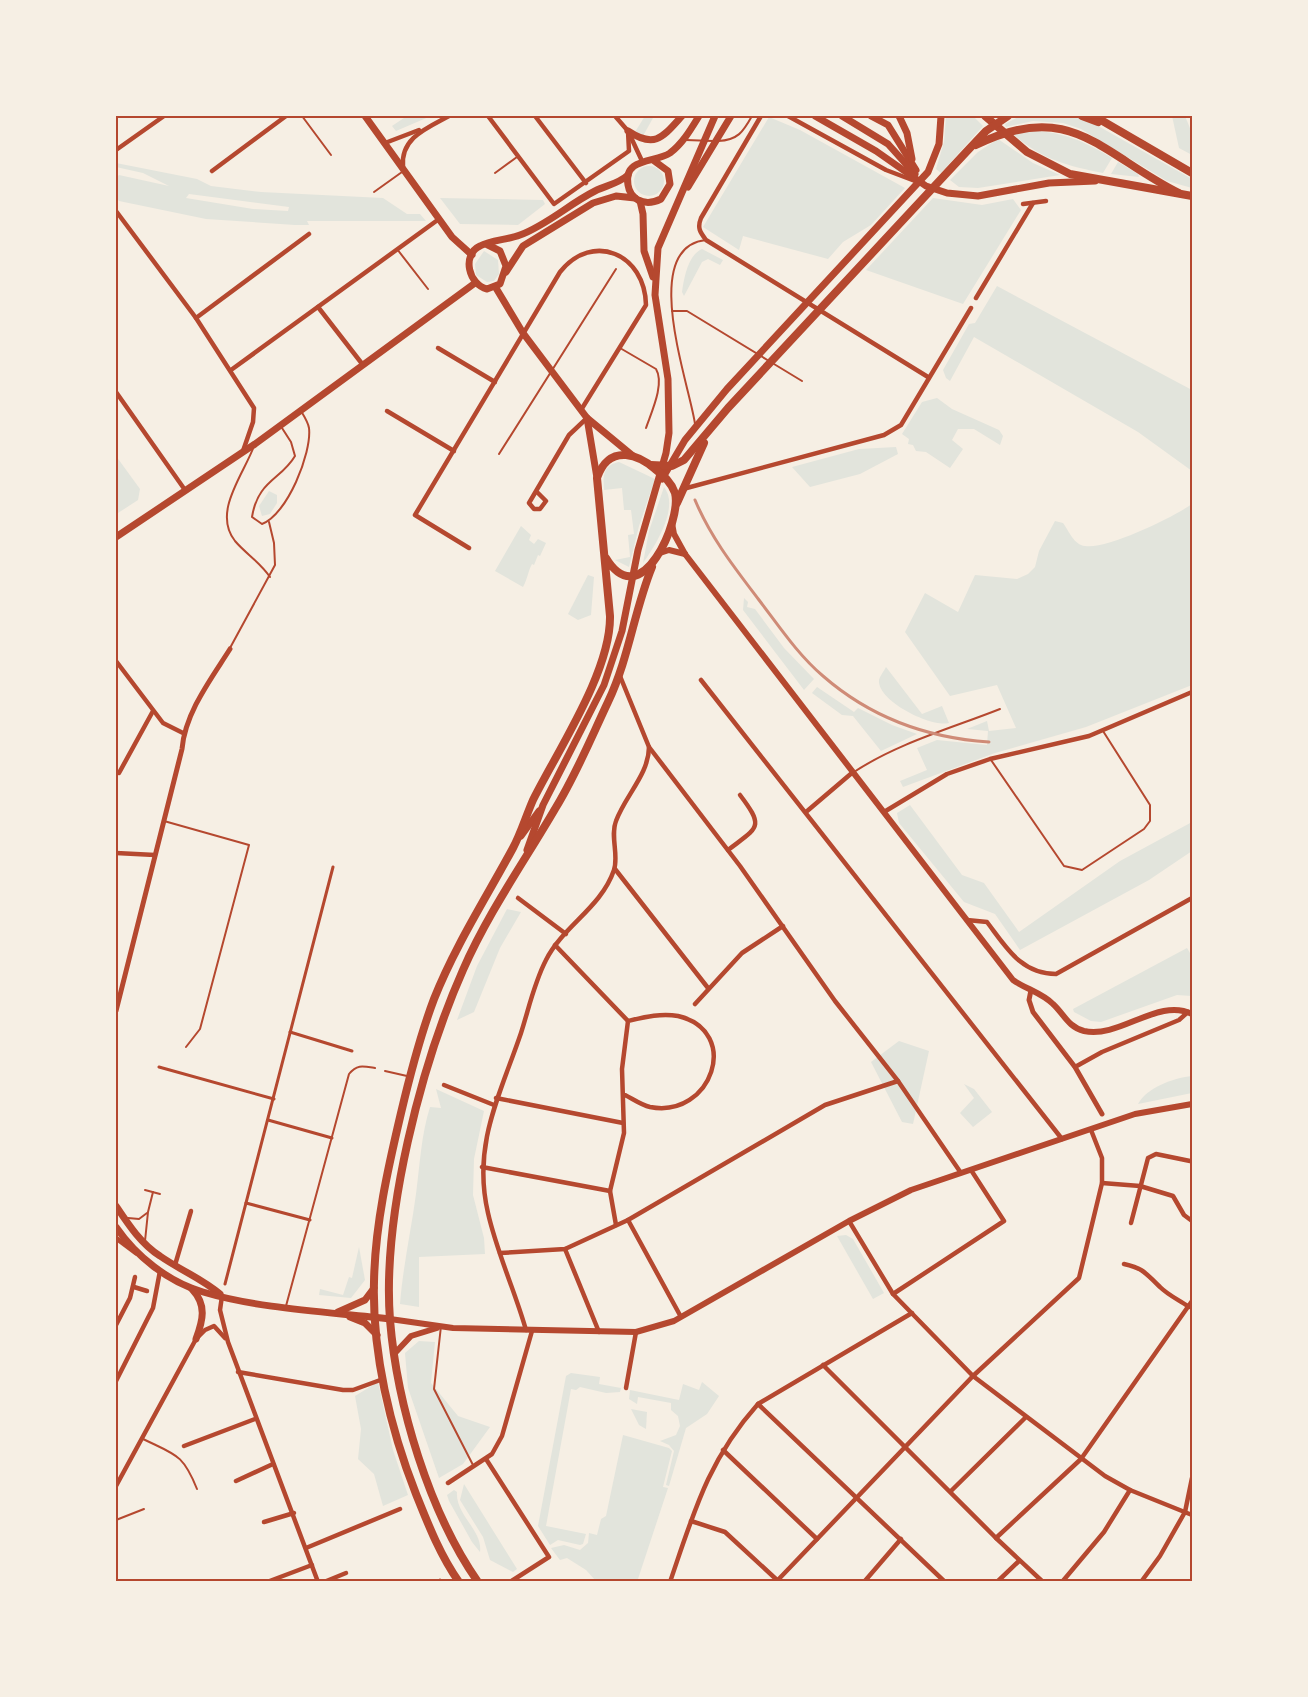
<svg xmlns="http://www.w3.org/2000/svg" width="1308" height="1697" font-family="'Fira Sans Condensed',sans-serif">
  <rect width="100%" height="100%" fill="#f6efe4"/>
  <g fill="#e2e4dc" fill-rule="evenodd">
    <path d="M407 116H431L396 131 392 126Z"/>
    <path d="M645 116 653 118 643 136 635 132Z"/>
    <path d="M946 116H973L983 126 941 173 936 169 944 142Z"/>
    <path d="M1020 116H1075L1091 122 1192 179V188L1167 181 1081 129 1063 123 1033 121 1006 127 1005 124Z"/>
    <path d="M1172 116H1185L1192 133V155L1179 148Z"/>
    <path d="M769 117 800 130 905 188 871 225 843 242 828 259 743 236 739 250 703 227Z"/>
    <path d="M1030 130C1065 133 1082 140 1112 158L1103 173C1067 166 1040 159 1012 133Z"/>
    <path d="M998 139 1033 163 1060 175 978 188 959 187 950 180 978 152Z"/>
    <path d="M1118 162 1138 174 1139 177 1111 174Z"/>
    <path d="M116 163 197 179 211 186 261 192 383 198 407 214H420L426 221H307L309 225H295L206 219 119 201 116 197V178L119 175 169 186 143 173 116 167ZM189 194 289 207 288 211 253 209 186 198Z"/>
    <circle cx="649" cy="181" r="15"/>
    <path d="M440 198 543 200 545 204 518 225 460 224Z"/>
    <path d="M933 198 982 205 1013 199 1021 210 963 304 866 270Z"/>
    <path d="M702 249 723 260 720 265 708 259 702 262 684 296 682 292C684 278 688 255 702 249Z"/>
    <path d="M484 251 498 260 499 274 494 281 487 282 476 275 475 264Z"/>
    <path d="M997 286 1192 390V471L1138 432 974 337 950 381 946 378 943 370 969 324 975 323Z"/>
    <path d="M937 398 952 409 999 430 1003 436 1000 445 974 429H958L952 440 963 449 950 468 926 452 916 451 913 445 908 444 909 439 902 434 922 402Z"/>
    <path d="M896 447 898 454 860 474 810 487 792 467 859 449Z"/>
    <path d="M116 456 140 489 138 500 118 513 116 509Z"/>
    <path d="M619 462 655 479 639 526 629 567 615 560 630 557 628 535 634 534 631 510H624L622 488 604 490C603 476 603 465 619 462Z"/>
    <path d="M664 487C680 507 655 546 643 563L649 531Z"/>
    <path d="M269 491 277 495V503L270 514 262 516 259 506Z"/>
    <path d="M1192 504V685L1086 727 995 753 903 787 900 781 927 770 917 748 937 740 987 745 988 731 967 729 987 721 989 731 1016 728 997 685 950 696 905 632 925 593 958 612 975 575 1017 579 1028 574 1035 567 1039 551 1055 521 1063 523C1069 531 1074 545 1085 546 1106 550 1174 517 1192 504Z"/>
    <path d="M521 526 531 535 529 540 534 544 538 539 546 543 540 556 538 555 534 565 532 564C528 571 528 578 523 587L495 571Z"/>
    <path d="M588 575 594 577 591 615 578 620 568 614Z"/>
    <path d="M744 598 748 602 747 607 755 609 784 648 814 679 804 690 743 610Z"/>
    <path d="M886 667 922 714 942 706 949 723C932 728 877 701 879 680 880 676 884 671 886 667Z"/>
    <path d="M817 687 854 712 858 708 892 725 917 734 881 751 853 716 842 715 812 693Z"/>
    <path d="M910 805 962 875 984 883 1019 932 1120 861 1192 822V851L1149 880 1020 950 995 914 964 902 899 823 897 813Z"/>
    <path d="M507 909 521 912 500 948 474 1012 457 1020 477 966Z"/>
    <path d="M1187 948 1190 953 1192 952V996L1177 995 1101 1022 1091 1021 1074 1012 1073 1009Z"/>
    <path d="M899 1041 929 1051 913 1124 902 1122 871 1062Z"/>
    <path d="M1192 1076V1093L1138 1104C1147 1087 1174 1078 1192 1076Z"/>
    <path d="M964 1084 974 1089 992 1112 973 1127 960 1113 974 1098Z"/>
    <path d="M436 1089 484 1111 474 1159 473 1195 484 1238 485 1254 419 1257V1307L400 1304C403 1266 411 1231 416 1194 420 1164 421 1136 430 1107L441 1108Z"/>
    <path d="M846 1235 853 1239 884 1293 873 1299 837 1236Z"/>
    <path d="M359 1247 365 1280 351 1298 319 1295 320 1289 343 1295 349 1277 352 1278Z"/>
    <path d="M419 1341 435 1342 431 1383 458 1416 490 1427 463 1464 439 1478 408 1388 405 1353Z"/>
    <path d="M571 1373 600 1377 599 1384 621 1388 620 1392 606 1393 580 1387 576 1390 571 1389 546 1526 586 1534 583 1544 580 1545 558 1540 550 1545 538 1526 566 1376Z"/>
    <path d="M378 1382 393 1450 408 1495 383 1506 374 1474 358 1459 361 1429 355 1396Z"/>
    <path d="M702 1382 719 1396 707 1414 686 1428 669 1486 666 1485 674 1451 669 1445 660 1441 676 1435 680 1426 678 1416 671 1410V1403L638 1397 637 1404 629 1399 630 1390 679 1400 683 1384 699 1390Z"/>
    <path d="M631 1409 647 1412 646 1429 639 1425Z"/>
    <path d="M623 1435 669 1448 672 1451 663 1487 668 1488 638 1579 636 1581H596L586 1570 567 1558 560 1560 551 1548 564 1545 580 1550 588 1543 589 1533 597 1535 601 1519 606 1516Z"/>
    <path d="M464 1484 517 1569 513 1572 490 1560 483 1537 460 1500Z"/>
    <path d="M454 1490 457 1492C455 1515 483 1530 480 1552L472 1542 449 1501 447 1495Z"/>
  </g>
  <g fill="none" stroke-linecap="round" stroke-linejoin="round">
    <g stroke="#b5482f" stroke-width="2">
      <path d="M302 116 331 155"/>
      <path d="M686 140 713 141"/>
      <path d="M718 141C738 140 743 132 752 116"/>
      <path d="M495 173 517 157"/>
      <path d="M374 192 402 172"/>
      <path d="M397 249 428 289"/>
      <path d="M672 311H687L769 361"/>
      <path d="M620 348 656 369C665 384 651 413 646 428"/>
      <path d="M774 364 802 381"/>
      <path d="M695 424C690 386 638 247 706 240"/>
      <path d="M282 428 291 442 295 456C281 480 258 480 252 517L262 524C287 515 312 453 309 428 308 422 304 416 301 411"/>
      <path d="M254 446C244 474 212 512 235 541 246 554 260 562 270 577"/>
      <path d="M499 454 616 269"/>
      <path d="M230 648 275 565 274 543 269 522"/>
      <path d="M991 760 1064 866 1082 870 1144 829 1150 821V805L1103 731"/>
      <path d="M854 772C898 743 952 728 1000 709"/>
      <path d="M164 821 249 845 200 1029 186 1047"/>
      <path d="M385 1071 407 1076"/>
      <path d="M145 1190 160 1194"/>
      <path d="M128 1218 139 1219 147 1213"/>
      <path d="M145 1241 148 1212 153 1192"/>
      <path d="M286 1306 349 1074C357 1064 363 1066 375 1068"/>
      <path d="M441 1326 434 1389 474 1467"/>
      <path d="M143 1439C176 1455 183 1454 197 1489"/>
      <path d="M116 1520 144 1509"/>
    </g>
    <g stroke="#b5482f" stroke-width="3">
      <path d="M290 1032 352 1051"/>
      <path d="M159 1067 274 1099"/>
      <path d="M268 1120 332 1138"/>
      <path d="M246 1203 310 1220"/>
      <path d="M225 1284 333 867"/>
    </g>
    <g stroke="#b5482f" stroke-width="4.5">
      <path d="M488 116 554 204 629 151 628 131"/>
      <path d="M535 116 586 183"/>
      <path d="M615 116 628 131 642 161"/>
      <path d="M761 116 701 218C697 228 700 232 706 240L928 377"/>
      <path d="M788 116 886 170 915 181"/>
      <path d="M385 143 419 130"/>
      <path d="M116 150 164 116"/>
      <path d="M403 167C400 138 427 128 449 116"/>
      <path d="M212 171 286 116"/>
      <path d="M1023 204 1046 201"/>
      <path d="M116 211 196 318 254 408 253 422 243 451"/>
      <path d="M976 298 1033 203"/>
      <path d="M318 307 363 365"/>
      <path d="M196 318 309 234"/>
      <path d="M438 348 495 382"/>
      <path d="M231 370 439 219"/>
      <path d="M116 392 185 490"/>
      <path d="M387 411 454 451"/>
      <path d="M683 489 884 435 901 425 971 308"/>
      <path d="M536 491 546 501 540 509H534L529 503 569 435 587 418"/>
      <path d="M469 548 415 515 560 272C593 231 645 254 646 305L581 410"/>
      <path d="M116 661 163 723 183 733"/>
      <path d="M620 676 649 747 740 866 835 1001 898 1081 961 1173"/>
      <path d="M701 680 1062 1139"/>
      <path d="M119 773 153 711"/>
      <path d="M806 812 853 772"/>
      <path d="M884 812 947 774 990 759 1089 736 1192 692"/>
      <path d="M728 850C758 827 765 828 740 795"/>
      <path d="M116 853 155 855"/>
      <path d="M615 869 708 988"/>
      <path d="M518 898 566 934"/>
      <path d="M967 920 987 922C1006 947 1021 974 1056 974L1192 898"/>
      <path d="M555 945 628 1021"/>
      <path d="M695 1004 742 953 783 926"/>
      <path d="M1075 1067 1102 1052 1179 1020 1188 1012"/>
      <path d="M444 1085 494 1105"/>
      <path d="M496 1098 623 1123"/>
      <path d="M482 1167 610 1191"/>
      <path d="M1102 1183 1140 1186 1173 1196 1184 1215 1192 1221"/>
      <path d="M628 1220 681 1317"/>
      <path d="M849 1221 893 1294 973 1376 1105 1476 1130 1490 1192 1515"/>
      <path d="M1131 1223 1148 1158 1156 1154 1190 1161"/>
      <path d="M616 1225 610 1191 624 1133 622 1069 628 1021C645 1017 661 1013 678 1016 742 1031 712 1119 650 1107 641 1105 633 1099 625 1095"/>
      <path d="M565 1249 599 1332"/>
      <path d="M500 1253 565 1249 628 1220 825 1105 898 1081"/>
      <path d="M1124 1264C1145 1269 1145 1273 1160 1287 1168 1295 1179 1300 1189 1307"/>
      <path d="M175 1265 191 1211"/>
      <path d="M134 1287 147 1291"/>
      <path d="M893 1294 1004 1221 971 1170"/>
      <path d="M222 1296 220 1310 228 1342 318 1582"/>
      <path d="M116 1325 130 1298 135 1277"/>
      <path d="M526 1330C515 1291 497 1253 488 1213 472 1145 500 1095 521 1033 529 1008 534 983 546 960 563 926 601 908 614 870 619 855 610 836 616 821 625 796 649 774 649 747"/>
      <path d="M823 1365 996 1538 1043 1582"/>
      <path d="M238 1372 343 1390H353L383 1379"/>
      <path d="M116 1381 153 1308 160 1271"/>
      <path d="M626 1388 636 1332"/>
      <path d="M758 1404 945 1582"/>
      <path d="M184 1446 255 1419"/>
      <path d="M723 1450 817 1539"/>
      <path d="M486 1459 549 1557 510 1582"/>
      <path d="M236 1481 273 1464"/>
      <path d="M448 1483 492 1454 502 1436 532 1331"/>
      <path d="M116 1486 196 1339 205 1330 214 1326 225 1338"/>
      <path d="M951 1491 1026 1417"/>
      <path d="M691 1521 725 1532 777 1580"/>
      <path d="M264 1522 294 1513"/>
      <path d="M996 1538 1081 1459 1192 1301"/>
      <path d="M306 1548 400 1509"/>
      <path d="M267 1582 312 1565"/>
      <path d="M324 1582 346 1573"/>
      <path d="M439 1582 440 1581"/>
      <path d="M670 1582C694 1512 708 1460 758 1404L912 1313"/>
      <path d="M776 1582 973 1376 1079 1278 1102 1183V1158L1091 1130"/>
      <path d="M864 1582 901 1539"/>
      <path d="M997 1582 1019 1561"/>
      <path d="M1062 1582 1104 1532 1130 1490"/>
      <path d="M1141 1582 1160 1556 1185 1512 1192 1478"/>
    </g>
    <g stroke="#b5482f" stroke-width="5">
      <path d="M1031 990 1029 1000 1033 1012 1075 1067 1102 1114"/>
      <path d="M116 1011 182 749C185 713 211 679 230 649"/>
      <path d="M116 1238 136 1253"/>
    </g>
    <g stroke="#b5482f" stroke-width="6">
      <path d="M672 523 674 534 685 554 1013 980C1026 989 1042 993 1053 1004 1064 1014 1068 1027 1084 1031 1120 1039 1158 997 1192 1014"/>
      <path d="M660 553 669 550 685 554"/>
      <path d="M390 1319 453 1328 636 1332 674 1321 849 1221 911 1190 1135 1114 1192 1104"/>
      <path d="M395 1353 411 1336 437 1328"/>
    </g>
    <g stroke="#b5482f" stroke-width="7">
      <path d="M365 116 452 237 472 255"/>
      <path d="M815 116 876 151 926 186 947 193 978 196 1049 183 1095 181"/>
      <path d="M842 116 888 144 915 174"/>
      <path d="M871 116 888 125 916 170"/>
      <path d="M899 116 907 133 912 159"/>
      <path d="M628 131C655 149 663 137 682 116"/>
      <path d="M653 160 668 171 670 184 661 199C653 203 646 204 638 200 633 197 629 192 628 185 623 157 656 163 670 153 683 143 691 129 699 116"/>
      <path d="M688 187 731 116"/>
      <path d="M640 201 643 214 644 251 653 277"/>
      <path d="M486 244 500 251 506 266 500 284 487 289C469 285 461 255 480 246 491 240 507 240 520 235 547 225 569 204 595 191 607 185 618 184 628 175"/>
      <path d="M506 272 523 246 593 203 616 196 635 198"/>
      <path d="M496 288 523 333 587 418 633 456"/>
      <path d="M587 418 597 478"/>
      <path d="M662 479 685 440 727 389 928 172 939 144 941 116"/>
      <path d="M116 537 255 444 475 283"/>
      <path d="M521 836 539 811"/>
      <path d="M527 850 543 805 604 685 622 631 638 550 666 453 669 433 668 379 655 295 658 248 715 116"/>
      <path d="M116 1206C128 1224 141 1244 160 1256 180 1270 201 1278 220 1294"/>
      <path d="M116 1227C136 1256 168 1282 203 1292 260 1309 331 1312 390 1319"/>
      <path d="M192 1289C207 1305 203 1320 196 1339"/>
      <path d="M338 1312 365 1300 374 1288"/>
      <path d="M350 1317 365 1323 377 1335"/>
    </g>
    <g stroke="#b5482f" stroke-width="8">
      <path d="M985 116 1027 152 1070 174 1192 196"/>
      <path d="M1082 116 1098 122"/>
      <path d="M1094 116 1192 173"/>
      <path d="M976 145C1071 98 1101 154 1179 193"/>
      <path d="M651 465 672 466 684 460 728 408 970 148 986 131 1008 116"/>
      <path d="M677 503 704 443"/>
      <path d="M459 1582C440 1555 428 1524 416 1494 390 1428 372 1352 374 1282 375 1225 388 1168 401 1113 410 1075 420 1036 434 999 455 946 486 898 513 848 521 833 526 816 533 800 558 750 611 671 610 616L597 478C602 464 610 454 626 455 637 456 647 462 655 469 664 476 671 482 675 493 682 520 641 616 606 558"/>
      <path d="M478 1582C429 1512 397 1405 390 1320 382 1216 421 1065 463 970 488 913 524 862 555 809 576 775 591 738 608 702 629 658 634 611 652 567"/>
    </g>
    <path stroke="#cf8b77" stroke-width="3" d="M695 500C711 538 734 567 759 600 779 626 798 655 823 676 870 717 928 738 989 742"/>
  </g>
  <rect width="1308" height="1697" fill="none" stroke="#f6efe4" stroke-width="234"/>
  <rect x="117" y="117" width="1074" height="1463" fill="none" stroke="#b5482f" stroke-width="2"/>
</svg>
